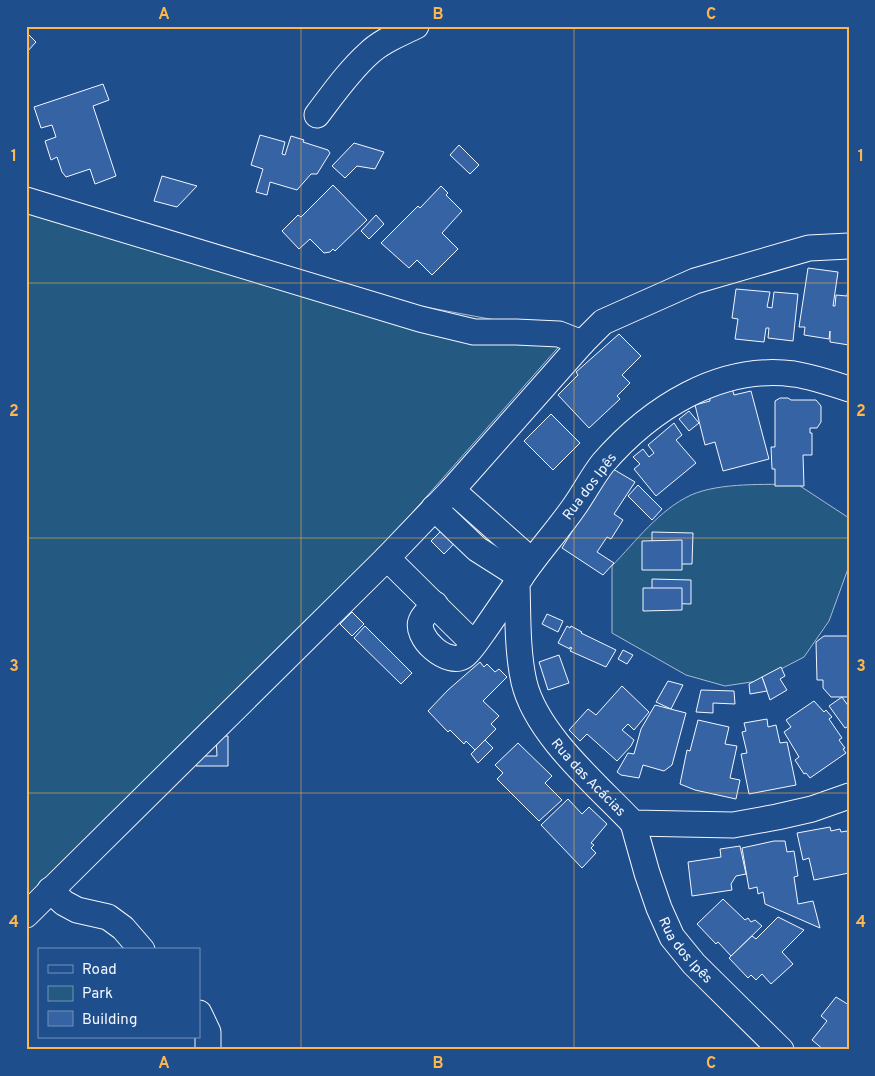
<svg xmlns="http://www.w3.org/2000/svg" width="875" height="1076" font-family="Overpass,sans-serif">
  <rect width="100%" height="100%" fill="#1f4e8c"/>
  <g fill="#245a82" stroke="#a8bbd7">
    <path d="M26 187 420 306 570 334 382 547 26 910Z"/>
    <path d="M797 484 849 518V566L829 621 804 657 758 681 725 686 686 675 612 633V566C636 541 659 510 691 495 721 482 766 485 797 484Z"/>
  </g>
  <g fill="#3563a3" stroke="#f2f6ff">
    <path d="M26 32 36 42 26 53Z"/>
    <path d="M103 84 109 100 93 106 116 176 95 184 90 169 66 177 62 172 57 157 51 160 45 141 56 137 52 125 41 128 34 107Z"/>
    <path d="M260 135 285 142 282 154 285 155 291 136 304 140 303 142 328 150 330 153 317 174H311L297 190 270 182 267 195 256 192 263 169 251 165Z"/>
    <path d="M354 143 384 152 375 169 357 166 345 178 332 166Z"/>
    <path d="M459 145 479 165 470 174 450 155Z"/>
    <path d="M162 176 197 186 177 207 154 201Z"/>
    <path d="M333 185 367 220 335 251 333 249 330 252 324 253 310 239 299 249 282 231 298 215 301 217Z"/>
    <path d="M441 186 448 193 446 195 462 211 442 233 458 249 432 275 417 260 409 268 381 243 418 206 420 208Z"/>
    <path d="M376 215 384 224 369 239 361 231Z"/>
    <path d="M808 268 838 272 833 306H835L836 295 847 296 849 281V345L830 342V331L829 339 804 335 805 327H799Z"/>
    <path d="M736 289 770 292 767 307 772 308 774 292 798 294 793 341 768 338 769 328H766L764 342 735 339 738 319 732 318Z"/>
    <path d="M619 334 641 356 622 375 630 383 617 396 620 399 589 428 558 395 578 375 576 372Z"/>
    <path d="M732 388 734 395 751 391 769 459 723 471 715 442 705 445 695 405 710 401 709 394Z"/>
    <path d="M780 398H788L791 400H816L821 406V422L817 428H810V433H812V455H803L804 486H775V469H772L771 447H775V401Z"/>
    <path d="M689 411 699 423 689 431 679 419Z"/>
    <path d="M551 414 580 443 553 470 524 441Z"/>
    <path d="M674 423 682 435 676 440 696 463 656 496 634 469 640 464 633 457 643 449 649 457 654 453 648 445Z"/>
    <path d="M613 469 635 482 614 514 623 520 611 539 607 537 597 552 614 563 603 575 562 548 604 479Z"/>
    <path d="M638 485 662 509 652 520 628 496Z"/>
    <path d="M476 496 489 508 444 554 431 541Z"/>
    <path d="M652 532 693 533 692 564H652Z"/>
    <path d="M682 540V570H642V541Z"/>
    <path d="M652 579 691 580V604L652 603Z"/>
    <path d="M643 588H682V610L643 611Z"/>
    <path d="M352 612 364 624 352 636 340 624Z"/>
    <path d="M547 614 563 621 558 632 542 624Z"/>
    <path d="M365 626 412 673 401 684 354 638Z"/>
    <path d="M567 626 570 628 571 626 582 632 581 633 616 650 606 667 570 651 572 648 570 647V649L558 643Z"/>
    <path d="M824 636H849V697H831L823 688V680H817L816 642Z"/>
    <path d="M623 650 633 655 627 664 618 659Z"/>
    <path d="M559 655 569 683 548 690 539 662Z"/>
    <path d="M480 662 484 667 487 664 495 672 499 669 507 677 483 701 499 716 491 724 496 729 475 750 466 741 464 744 450 730 448 732 428 711 448 690Z"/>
    <path d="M781 667 785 676 780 679 787 690 770 700 762 677Z"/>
    <path d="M762 677 767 691 750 694 749 684Z"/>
    <path d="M668 681 683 685 671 709 656 702Z"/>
    <path d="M622 686 649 712 634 730 628 724 622 730 634 740 631 746 617 761 587 734 580 741 569 730 588 709 596 715Z"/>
    <path d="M701 690 734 691 735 704 713 703V713L696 712Z"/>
    <path d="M842 697 849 707V726L845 728 829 706Z"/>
    <path d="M814 701 824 712 826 710 832 717 829 719 842 738 839 740 845 748 843 749 846 753 810 778 806 773 804 774 795 760 799 757 784 732 791 727 786 720Z"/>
    <path d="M655 705 686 713 672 765 664 771 643 765 639 778 621 775 617 772 628 753 634 754 641 729Z"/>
    <path d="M767 719 768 727 776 725 780 743 787 742 796 785 749 794 741 754 747 753 742 732 746 731 744 723Z"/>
    <path d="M698 720 729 727 725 744 737 746 730 778 740 780 736 799 695 790 680 784 687 750 690 751Z"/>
    <path d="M216 736H228V766H196L197 756H217Z"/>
    <path d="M485 740 493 748 478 763 471 754Z"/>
    <path d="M518 743 552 776 545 783 562 800 539 821 497 779 503 773 495 765Z"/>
    <path d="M568 799 582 814 589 807 607 824 591 843 594 845 591 848 596 853 582 868 541 825Z"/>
    <path d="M830 827 831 831 840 829 841 832 847 831 849 838V873L814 880 809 858 803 860 797 833Z"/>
    <path d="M774 841H785L787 852 794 851 798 876 794 877 798 904 813 901 820 928 765 904 763 892 758 894 757 887 749 889 742 848Z"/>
    <path d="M740 846 746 874 736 876 731 884 732 890 692 896 688 862 721 857 720 849Z"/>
    <path d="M723 899 745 920 748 918 751 922 755 920 762 926 731 956 718 942 716 944 697 924Z"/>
    <path d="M778 917 804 930 782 952 793 964 771 984 762 974 756 980 751 975 748 978 729 958 752 936 756 939Z"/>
    <path d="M836 997 849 1005V1050H824L812 1040 827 1021 821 1016Z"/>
  </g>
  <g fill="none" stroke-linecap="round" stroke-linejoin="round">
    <g stroke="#f2f6ff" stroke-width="27">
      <g id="minor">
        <path d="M317 115C333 94 349 71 368 54 381 41 400 34 416 26"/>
        <path d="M26 200 420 319 474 332H516L559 334 582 343"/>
        <path id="s1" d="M849 389C831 383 813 377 794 374 719 364 650 409 603 463 592 477 584 493 574 507 556 533 534 556 517 583 518 614 517 651 524 682 536 734 597 785 633 823L733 825 777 817 812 809 849 796"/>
        <path d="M452 490 532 561"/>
        <path d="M434 508 477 549 521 577"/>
        <path d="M387 558 474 644"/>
        <path d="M435 604C431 609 425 613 422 619 412 636 449 669 465 655 472 649 478 639 484 631 495 615 506 599 517 583"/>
        <path id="s2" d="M633 823 647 873 659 908 672 937 694 964 781 1050"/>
        <path d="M50 890 64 903 77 910 108 917 123 928 142 950"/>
        <path d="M26 915 387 558 452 490 582 343 603 322 695 281 809 248 849 246"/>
        <path d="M199 1013 208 1032V1050"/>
      </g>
    </g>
    <use href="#minor" stroke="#1f4e8c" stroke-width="25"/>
  </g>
  <path fill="none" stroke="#ffb74d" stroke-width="1" stroke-opacity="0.55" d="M301 26V1050M574 26V1050M26 283H849M26 538H849M26 793H849"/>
  <g text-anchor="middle" stroke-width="4" stroke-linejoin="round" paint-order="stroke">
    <g font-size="14" fill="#f2f6ff" stroke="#1f4e8c">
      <text transform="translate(589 486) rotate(-53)" y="5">Rua dos Ipês</text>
      <text dy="5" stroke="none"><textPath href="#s1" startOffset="640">Rua das Acácias</textPath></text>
      <text dy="5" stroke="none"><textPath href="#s2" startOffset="139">Rua dos Ipês</textPath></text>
    </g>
  </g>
  <rect width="875" height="1076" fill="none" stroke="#1f4e8c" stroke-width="55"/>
  <rect x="38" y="948" width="162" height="90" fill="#1f4e8c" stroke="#7391ba"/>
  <rect x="48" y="965" width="25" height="8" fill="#1f4e8c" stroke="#7391ba"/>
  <text x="82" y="974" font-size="15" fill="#f2f6ff">Road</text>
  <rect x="48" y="986" width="25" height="15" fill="#245a82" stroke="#7391ba"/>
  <text x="82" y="998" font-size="15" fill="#f2f6ff">Park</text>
  <rect x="48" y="1011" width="25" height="15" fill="#3563a3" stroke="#7391ba"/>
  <text x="82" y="1024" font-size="15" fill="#f2f6ff">Building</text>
  <rect x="28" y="28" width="820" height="1020" fill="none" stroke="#ffb74d" stroke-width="2"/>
  <g font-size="16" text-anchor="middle" font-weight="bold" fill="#ffb74d">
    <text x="164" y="19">A</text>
    <text x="438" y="19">B</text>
    <text x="711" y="19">C</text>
    <text x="14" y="161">1</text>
    <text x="861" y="161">1</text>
    <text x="14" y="416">2</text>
    <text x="861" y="416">2</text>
    <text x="14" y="671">3</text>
    <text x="861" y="671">3</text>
    <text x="14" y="927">4</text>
    <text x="861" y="927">4</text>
    <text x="164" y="1068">A</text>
    <text x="438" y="1068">B</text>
    <text x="711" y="1068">C</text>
  </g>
</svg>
